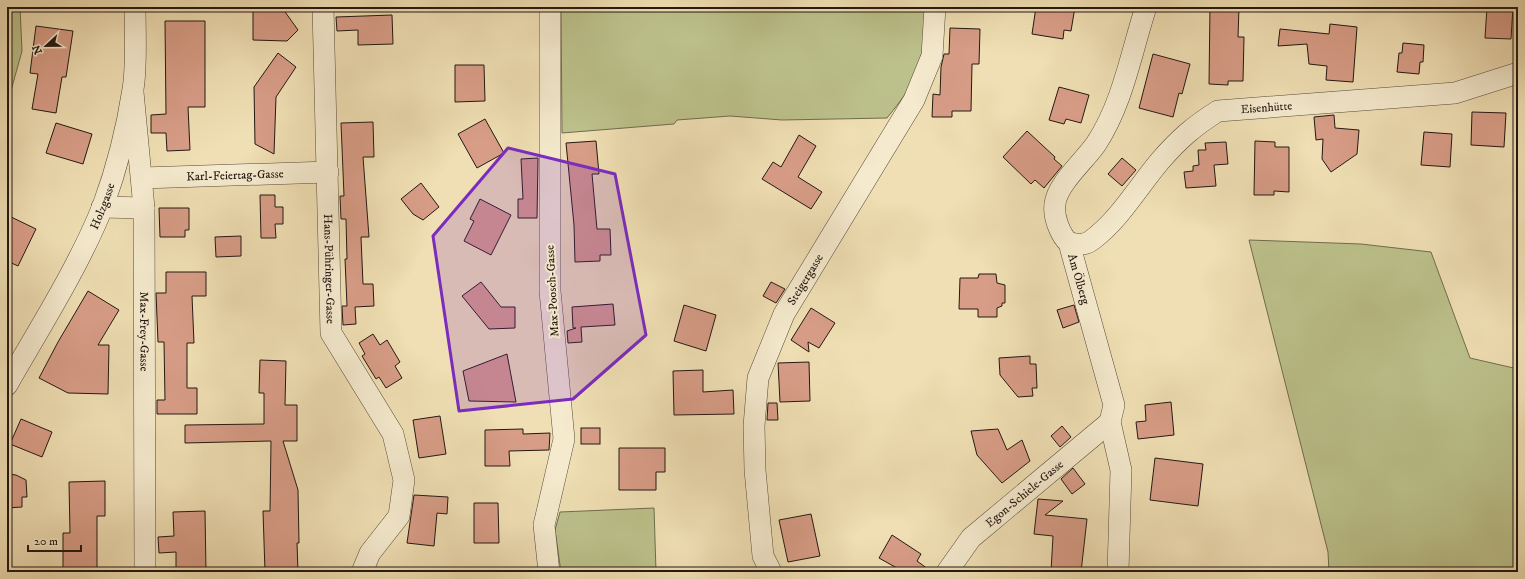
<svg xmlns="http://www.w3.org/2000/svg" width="1525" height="579" font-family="'IM FELL DW Pica',serif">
  <rect width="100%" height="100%" fill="#f0dfb4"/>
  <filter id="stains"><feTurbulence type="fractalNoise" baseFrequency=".005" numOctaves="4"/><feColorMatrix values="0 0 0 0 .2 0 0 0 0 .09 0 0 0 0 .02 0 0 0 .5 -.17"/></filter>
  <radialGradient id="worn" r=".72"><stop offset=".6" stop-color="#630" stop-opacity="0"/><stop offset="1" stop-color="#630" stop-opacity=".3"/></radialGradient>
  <g fill="#bcc18b" stroke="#706c4e">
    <path d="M7 7H20L22 51 7 105Z"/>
    <path d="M561 7H928C925 34 923 64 909 88 903 98 895 108 887 118L782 120 730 116 677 120 674 124 562 133Z"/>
    <path d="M1249 240 1361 244 1431 252 1470 358 1518 369V572H1329L1328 552Z"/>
    <path d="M654 508 656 572H561L555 530 560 512Z"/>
  </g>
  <g fill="#d89d87" stroke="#231812">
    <path d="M1036 7H1075L1071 31 1064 30 1063 39 1032 34Z"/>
    <path d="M1210 7H1239L1238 37H1244L1243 81H1228V85L1209 84Z"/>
    <path d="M1487 7H1513L1511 39 1485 38Z"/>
    <path d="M253 8 283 9 298 30 287 41 253 40Z"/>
    <path d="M392 15 393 44 358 45V30L337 31 336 17Z"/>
    <path d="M165 21H205V107H188L190 150 167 151 166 133H151V115L166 114Z"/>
    <path d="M1330 24 1357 27 1353 82 1326 80 1327 66 1309 64 1307 44 1278 46 1280 29 1329 34Z"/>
    <path d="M36 26 73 31 66 77H62L56 113 32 109 38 74 30 73Z"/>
    <path d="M950 28 980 29 979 64H972L971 111H952V117H932L933 94 940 95 941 67 944 54H949Z"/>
    <path d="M1403 43 1424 45 1423 62H1420L1419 74 1397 72 1399 53H1402Z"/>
    <path d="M278 53 296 67 276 97 274 154 255 144 254 87Z"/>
    <path d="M1153 54 1190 64 1182 94 1179 93 1173 117 1139 108Z"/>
    <path d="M455 65H484L485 101 455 102Z"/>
    <path d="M1059 87 1089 95 1081 123 1066 119 1064 124 1049 120Z"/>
    <path d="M1472 112 1506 113 1504 147 1471 145Z"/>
    <path d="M1334 115 1335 128 1359 130 1357 154 1331 172 1322 159 1323 139 1316 140 1314 117Z"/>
    <path d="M485 119 504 153 477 168 458 134Z"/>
    <path d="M373 122 374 157H363L369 237H361L363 284H373L374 306 355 307 356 324 343 325 342 306H347L345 259H347L346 219H341L340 196H344L341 123Z"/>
    <path d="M56 123 92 134 83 164 46 153Z"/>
    <path d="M1027 131 1055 157 1054 159 1062 166 1044 188 1035 180 1031 184 1003 157Z"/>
    <path d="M1424 132 1452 134 1450 167 1421 165Z"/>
    <path d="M799 135 816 146 798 177 822 192 811 209 762 179 773 162 781 167Z"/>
    <path d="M596 141 599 174H592L597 229H610L611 255H600V261L575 262 574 225 566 143Z"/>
    <path d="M1255 141 1275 142V147H1289V192L1274 191V195H1254Z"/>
    <path d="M1226 142 1228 164 1214 165 1216 186 1186 188 1184 172 1193 171V166L1199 165 1198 150H1206L1205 143Z"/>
    <path d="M538 158 537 218H518V199H523L521 159Z"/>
    <path d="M1122 158 1136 170 1122 186 1108 174Z"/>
    <path d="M421 183 439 207 423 220 413 214 401 199Z"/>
    <path d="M260 195H275V207H283V224H275L276 238H261Z"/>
    <path d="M480 199 511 215 491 255 464 241 474 221 470 219Z"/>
    <path d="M159 208H189V230H185V237H160Z"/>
    <path d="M7 215 36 229 18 266 7 261Z"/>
    <path d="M241 236V256L216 257 215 237Z"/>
    <path d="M166 272H206V296H192L194 343H187V388H197V414H157V400H165L164 342H158L156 293H166Z"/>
    <path d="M979 274H996L997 283 1005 285V303H1002V306L997 308V317H978V309H959L960 278H978Z"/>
    <path d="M481 282 501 307H515V328L489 329 462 296Z"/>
    <path d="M771 282 785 289 776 303 763 296Z"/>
    <path d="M88 291 119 310 98 345H109L108 394 68 393 39 378 58 342Z"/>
    <path d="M613 304 615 325 581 327 582 342 568 343 567 331 576 328H573L572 307Z"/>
    <path d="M684 305 716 315 706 351 674 341Z"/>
    <path d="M1074 305 1079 322 1063 328 1057 310Z"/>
    <path d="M811 308 835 323 819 348 808 342 809 352 791 340Z"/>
    <path d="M373 334 380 345 387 340 400 362 395 366 402 378 386 388 379 377 376 379 362 356 365 354 359 343Z"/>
    <path d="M507 354 516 402 469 401 463 371Z"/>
    <path d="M1030 356V364H1036L1037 388H1032L1033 396 1018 397 1000 375 999 358Z"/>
    <path d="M260 360 286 361 285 405H297V441H283L298 490 299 543H297L298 572H265L263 511H270L271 441 185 443V425L264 424V393H259Z"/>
    <path d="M809 362 810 401 780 402 778 363Z"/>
    <path d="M703 370V392L733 390 734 414 674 415 673 371Z"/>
    <path d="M1171 402 1174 435 1138 439 1136 422 1146 421 1145 405Z"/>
    <path d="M768 403H777L778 420H767Z"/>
    <path d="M440 416 446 454 419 458 413 420Z"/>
    <path d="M21 419 52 432 42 457 10 444Z"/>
    <path d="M1062 426 1071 437 1060 447 1051 436Z"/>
    <rect x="581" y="428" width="19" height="16"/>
    <path d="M523 429V434L550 433 549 450 509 451 510 466H485V430Z"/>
    <path d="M998 429 1007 450 1022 440 1030 461 1002 483 977 455 971 431Z"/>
    <path d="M619 448H665V472H656V490H619Z"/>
    <path d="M1155 458 1203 464 1198 506 1150 500Z"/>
    <path d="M1073 468 1085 484 1072 494 1061 479Z"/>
    <path d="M7 474 16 475 26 480 27 497H22V507L7 508Z"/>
    <path d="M105 481V516H97V572H63V533H70L69 482Z"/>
    <path d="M414 495 448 497 447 514 437 513 434 546 407 543Z"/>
    <path d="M1038 499 1063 501 1045 515 1087 519 1081 572H1051L1053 536 1034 534Z"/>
    <path d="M474 503H498L499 543H474Z"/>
    <path d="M205 511 206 572H176V552L159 553 158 537 174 536 173 512Z"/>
    <path d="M811 514 820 556 788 562 779 520Z"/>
    <path d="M892 535 921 554 917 561 932 572H904L879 558Z"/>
  </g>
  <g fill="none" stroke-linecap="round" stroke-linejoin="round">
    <g stroke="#564a3a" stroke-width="22">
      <g id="minor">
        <path id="s1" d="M323 7 331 333 393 434 404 480 399 516 370 553 362 572"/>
        <path id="s2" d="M133 92 144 208 145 572"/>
        <path id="s3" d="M142 178 328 172"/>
        <path d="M102 207 144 208"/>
        <path id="s4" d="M1069 243C1077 244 1085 246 1092 240 1120 219 1138 187 1160 161 1179 139 1194 126 1218 111L1455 93 1518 73"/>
        <path id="s5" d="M7 385C40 327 78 268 103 206 117 168 127 128 133 89 137 66 135 31 135 7"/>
        <path d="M549 572 544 525 564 439 550 291V7"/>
        <path id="s6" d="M771 572 763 556 755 470 754 426 758 378 784 314 914 100 932 56 935 7"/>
        <path id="s7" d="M947 572 971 538 1110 422"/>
        <path d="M1118 572 1121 470 1110 422 1114 405 1069 243C1060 235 1053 216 1055 204 1057 184 1085 160 1096 144 1123 103 1131 53 1146 7"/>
      </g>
    </g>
    <use href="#minor" stroke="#f5eace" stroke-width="21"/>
  </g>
  <path fill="#7b2cbf" fill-opacity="0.2" stroke="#7b2cbf" stroke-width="3" stroke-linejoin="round" d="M508 148 615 174 646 335 573 399 459 411 433 236Z"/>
  <g text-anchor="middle" stroke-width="4" stroke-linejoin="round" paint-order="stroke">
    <g font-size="12" fill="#231812" stroke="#f5eace">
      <text dy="4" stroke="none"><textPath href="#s4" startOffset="254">Eisenhütte</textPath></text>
      <text dy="4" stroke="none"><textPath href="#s3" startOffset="93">Karl-Feiertag-Gasse</textPath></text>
      <text dy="4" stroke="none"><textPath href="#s5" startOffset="203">Holzgasse</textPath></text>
      <text dy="4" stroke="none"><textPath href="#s1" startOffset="262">Hans-Pühringer-Gasse</textPath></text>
      <text dy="4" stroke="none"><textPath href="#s6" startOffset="306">Steigergasse</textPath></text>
      <text transform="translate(1079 279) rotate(74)" y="4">Am Ölberg</text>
      <text transform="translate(552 291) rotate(-93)" y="4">Max-Poosch-Gasse</text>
      <text dy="4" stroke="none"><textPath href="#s2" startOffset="240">Max-Frey-Gasse</textPath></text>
      <text dy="4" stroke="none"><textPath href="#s7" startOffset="111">Egon-Schiele-Gasse</textPath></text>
    </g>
  </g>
  <rect width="1525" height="579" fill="none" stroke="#f0dfb4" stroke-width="24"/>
  <rect x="8" y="8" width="1509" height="563" fill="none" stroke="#231812" stroke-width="2"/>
  <rect x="12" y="12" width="1501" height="555" fill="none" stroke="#231812"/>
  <g transform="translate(46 46) rotate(248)" stroke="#f5eace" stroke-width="3" paint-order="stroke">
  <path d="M0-3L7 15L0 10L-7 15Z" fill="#231812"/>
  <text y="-6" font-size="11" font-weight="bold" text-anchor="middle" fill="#231812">N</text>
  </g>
  <path d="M28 545v6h53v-6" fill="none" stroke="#231812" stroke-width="2"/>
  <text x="34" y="545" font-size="12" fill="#231812" stroke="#f5eace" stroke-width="3" paint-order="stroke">20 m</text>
  <rect width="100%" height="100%" filter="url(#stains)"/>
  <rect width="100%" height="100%" fill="url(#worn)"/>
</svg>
